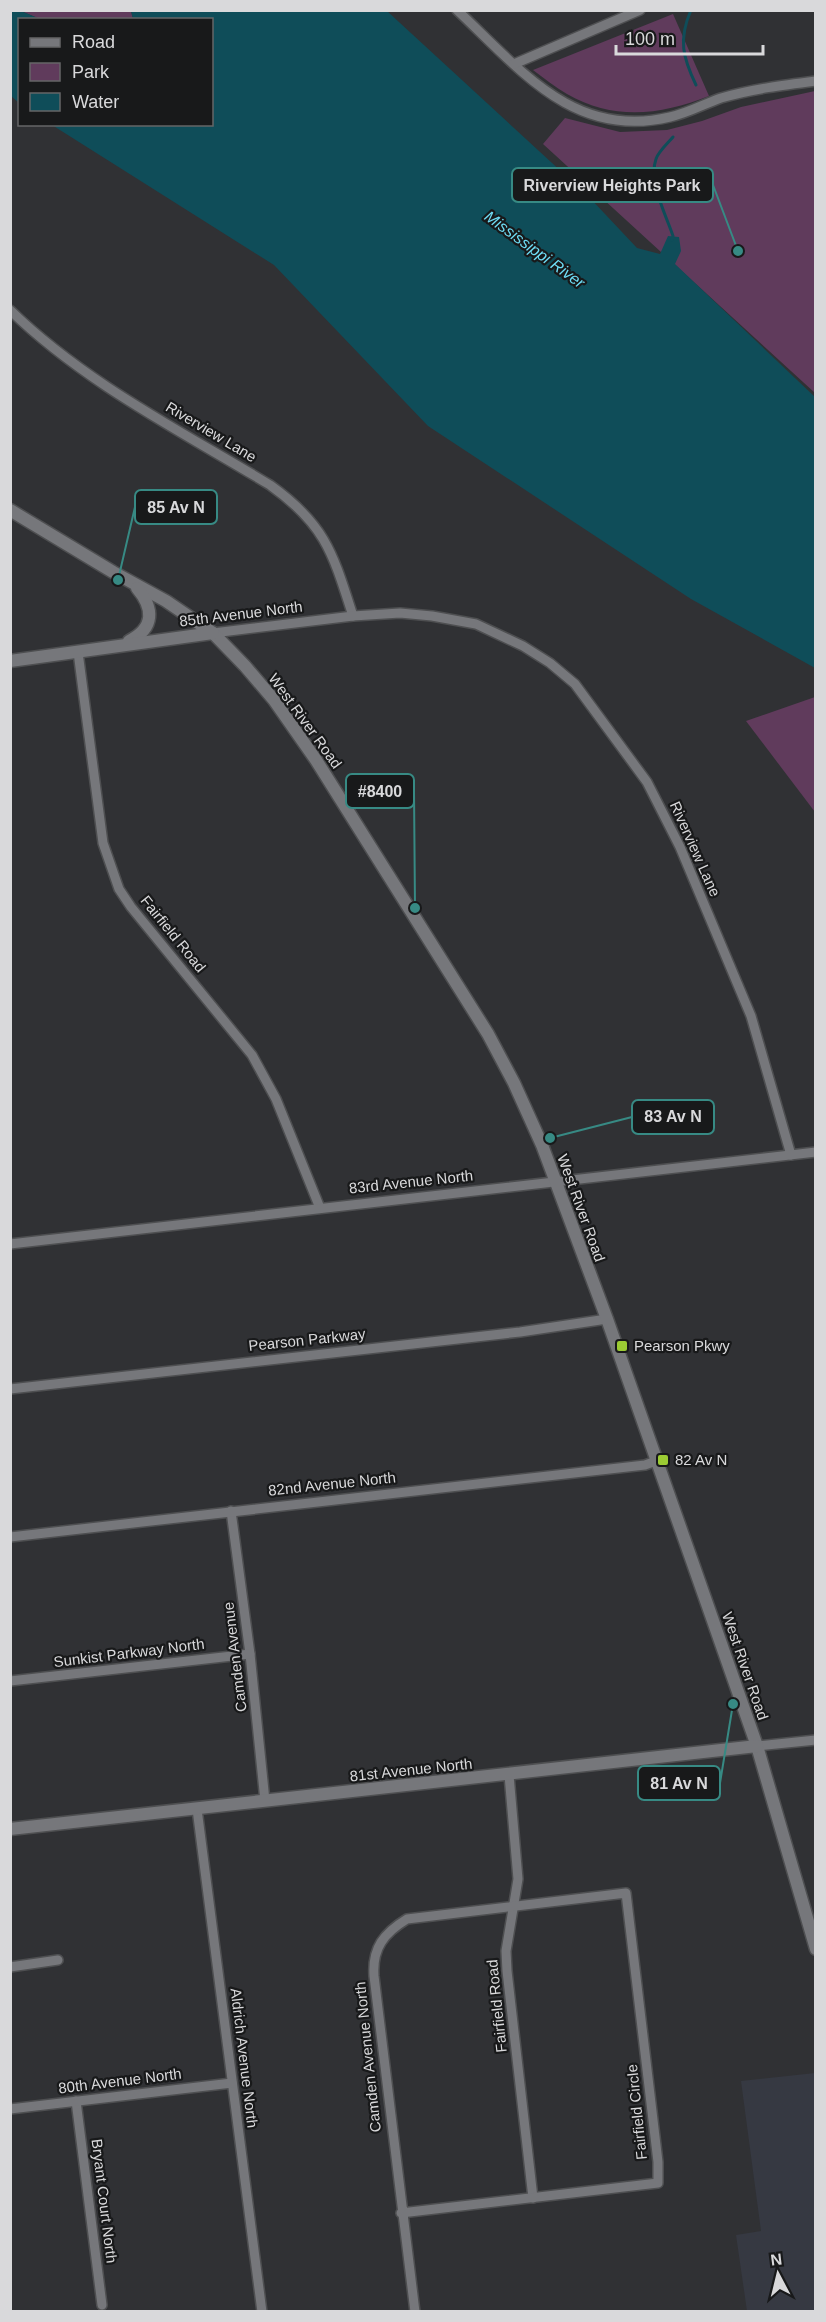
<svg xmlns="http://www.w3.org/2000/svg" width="826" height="2322" font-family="Arial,sans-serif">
  <rect width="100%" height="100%" fill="#303134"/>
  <path fill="#363942" d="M815 2073V2311H747L736 2235 761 2231 741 2081Z"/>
  <g fill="#603b5c">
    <path d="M21 11H131L133 19H40Z"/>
    <path d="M673 14 709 96C661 115 614 121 567 94 555 87 544 78 533 70Z"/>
    <path d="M815 91V393L543 144 565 118 620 132 667 130 702 121 741 107Z"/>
    <path d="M815 697H816L815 812 746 721Z"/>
  </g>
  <g fill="#0f4d59">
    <path d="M10 11H21L40 19 20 20 19 103 11 96Z"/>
    <path d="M131 11H387L589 197 637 248 660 254 668 236 679 237 681 251 675 264 815 397V668L691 599 428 426 274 265 52 125 212 124V20L133 19Z"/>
  </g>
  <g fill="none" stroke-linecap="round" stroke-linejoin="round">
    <g stroke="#0f4d59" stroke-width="3">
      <path d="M691 10C678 40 683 58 696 85"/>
      <path d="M672 240 673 236C666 215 648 181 656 159 658 152 668 143 673 137"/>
    </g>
    <g stroke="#4e4f51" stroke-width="12">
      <g id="minor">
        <path d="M457 10C520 69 574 140 670 117 688 113 704 104 721 98 752 89 784 85 816 81"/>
        <path d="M514 64 640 10"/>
        <path d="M10 310C85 383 181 431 270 485 326 525 333 554 353 616"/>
        <path d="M213 633 353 616 400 613 432 616 476 624 523 646 550 663 575 684 647 782 680 847 751 1016 791 1155"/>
        <path d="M78 652 103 843 119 889 131 907 252 1055 276 1099 320 1208"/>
        <path d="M10 1244 816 1152"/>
        <path d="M10 1389 520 1332 607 1319"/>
        <path d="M231 1511 250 1654 265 1801"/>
        <path d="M10 1537 645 1465 656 1461"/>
        <path d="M10 1681 250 1654"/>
        <path d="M757 1746 816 1740"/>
        <path d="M509 1775 518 1879 506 1951 507 1971 533 2198"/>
        <path d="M197 1809 262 2312"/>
        <path d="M10 1967 58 1960"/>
        <path d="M76 2101 102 2305"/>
        <path d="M10 2109 232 2083"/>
        <path d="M401 2213 658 2183V2162L626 1893 407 1919C384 1933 372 1948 374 1976L415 2312"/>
      </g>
    </g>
    <g stroke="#4e4f51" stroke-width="15">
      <g id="tertiary">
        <path d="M10 510 113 572 166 601 213 633 245 666 274 700 316 760 488 1034 514 1083 542 1145 607 1319 757 1746 816 1949"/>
        <path d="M129 641C155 628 154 608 137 588"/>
        <path d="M10 661 213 633"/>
        <path d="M10 1829 757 1746"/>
      </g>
    </g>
    <use href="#minor" stroke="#76777b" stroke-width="9"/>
    <use href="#tertiary" stroke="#76777b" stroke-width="12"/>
  </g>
  <g fill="#9bcb33" stroke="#18191a" stroke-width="2">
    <rect x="616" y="1340" width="12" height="12" rx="3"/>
    <rect x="657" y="1454" width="12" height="12" rx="3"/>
  </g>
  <g text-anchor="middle" stroke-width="4.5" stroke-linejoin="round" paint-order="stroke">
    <g font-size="15" fill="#d9d9db" stroke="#18191a">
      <text transform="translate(211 432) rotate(31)" y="5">Riverview Lane</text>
      <text transform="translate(241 614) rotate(-7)" y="5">85th Avenue North</text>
      <text transform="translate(305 721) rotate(54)" y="5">West River Road</text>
      <text transform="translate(695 849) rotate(66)" y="5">Riverview Lane</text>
      <text transform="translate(173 934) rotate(51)" y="5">Fairfield Road</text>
      <text transform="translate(411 1182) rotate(-6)" y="5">83rd Avenue North</text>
      <text transform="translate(581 1208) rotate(70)" y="5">West River Road</text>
      <text transform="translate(307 1340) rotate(-6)" y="5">Pearson Parkway</text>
      <text transform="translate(332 1484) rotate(-6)" y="5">82nd Avenue North</text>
      <text transform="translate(129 1653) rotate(-7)" y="5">Sunkist Parkway North</text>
      <text transform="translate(235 1657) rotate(-97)" y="5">Camden Avenue</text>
      <text transform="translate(745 1666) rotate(71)" y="5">West River Road</text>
      <text transform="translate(411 1770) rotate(-6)" y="5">81st Avenue North</text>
      <text transform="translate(497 2006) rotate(-96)" y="5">Fairfield Road</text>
      <text transform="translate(368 2057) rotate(-96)" y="5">Camden Avenue North</text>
      <text transform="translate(244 2058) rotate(83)" y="5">Aldrich Avenue North</text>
      <text transform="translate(120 2081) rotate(-7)" y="5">80th Avenue North</text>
      <text transform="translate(637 2112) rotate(-96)" y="5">Fairfield Circle</text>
      <text transform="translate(104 2201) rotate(83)" y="5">Bryant Court North</text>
    </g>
    <g font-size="15" fill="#d9d9db" stroke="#18191a" text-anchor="start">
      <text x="634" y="1351">Pearson Pkwy</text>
      <text x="675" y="1465">82 Av N</text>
    </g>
    <g font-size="16" font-style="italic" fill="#6eddf5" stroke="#18191a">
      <text transform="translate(535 249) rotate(36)" y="6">Mississippi River</text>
    </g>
  </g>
  <path fill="none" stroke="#378a84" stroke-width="2" d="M738 251L713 185M118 580L135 507M415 908L414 791M550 1138L632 1117M733 1704L720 1783"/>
  <g fill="#378a84" stroke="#18191a" stroke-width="2">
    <circle cx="738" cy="251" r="6"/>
    <circle cx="118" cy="580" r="6"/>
    <circle cx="415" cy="908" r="6"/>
    <circle cx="550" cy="1138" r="6"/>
    <circle cx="733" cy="1704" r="6"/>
  </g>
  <g fill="#18191a" stroke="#378a84" stroke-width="2">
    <rect x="512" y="168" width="201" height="34" rx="6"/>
    <rect x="135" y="490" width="82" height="34" rx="6"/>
    <rect x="346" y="774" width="68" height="34" rx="6"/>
    <rect x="632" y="1100" width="82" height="34" rx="6"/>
    <rect x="638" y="1766" width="82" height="34" rx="6"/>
  </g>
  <g font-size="16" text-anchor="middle" font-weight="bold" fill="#d9d9db">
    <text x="612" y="191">Riverview Heights Park</text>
    <text x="176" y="513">85 Av N</text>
    <text x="380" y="797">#8400</text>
    <text x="673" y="1122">83 Av N</text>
    <text x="679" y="1789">81 Av N</text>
  </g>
  <rect width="826" height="2322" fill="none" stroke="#d9d9db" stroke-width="24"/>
  <rect x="18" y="18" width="195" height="108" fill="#18191a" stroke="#656667" stroke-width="1.5"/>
  <rect x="30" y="38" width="30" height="9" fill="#76777b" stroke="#656667" stroke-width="1.5"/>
  <text x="72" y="48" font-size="18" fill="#d9d9db">Road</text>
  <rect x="30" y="63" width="30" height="18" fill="#603b5c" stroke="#656667" stroke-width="1.5"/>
  <text x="72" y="78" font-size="18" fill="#d9d9db">Park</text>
  <rect x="30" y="93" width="30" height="18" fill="#0f4d59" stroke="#656667" stroke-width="1.5"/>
  <text x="72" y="108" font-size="18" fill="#d9d9db">Water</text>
  <g transform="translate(778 2274) rotate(353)" stroke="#18191a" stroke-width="4.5" paint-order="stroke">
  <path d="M0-4.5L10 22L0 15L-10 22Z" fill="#d9d9db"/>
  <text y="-9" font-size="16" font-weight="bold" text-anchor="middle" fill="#d9d9db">N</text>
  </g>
  <path d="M616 45v9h147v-9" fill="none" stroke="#d9d9db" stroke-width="3"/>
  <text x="625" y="45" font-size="18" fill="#d9d9db" stroke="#18191a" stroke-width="4.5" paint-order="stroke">100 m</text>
</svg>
